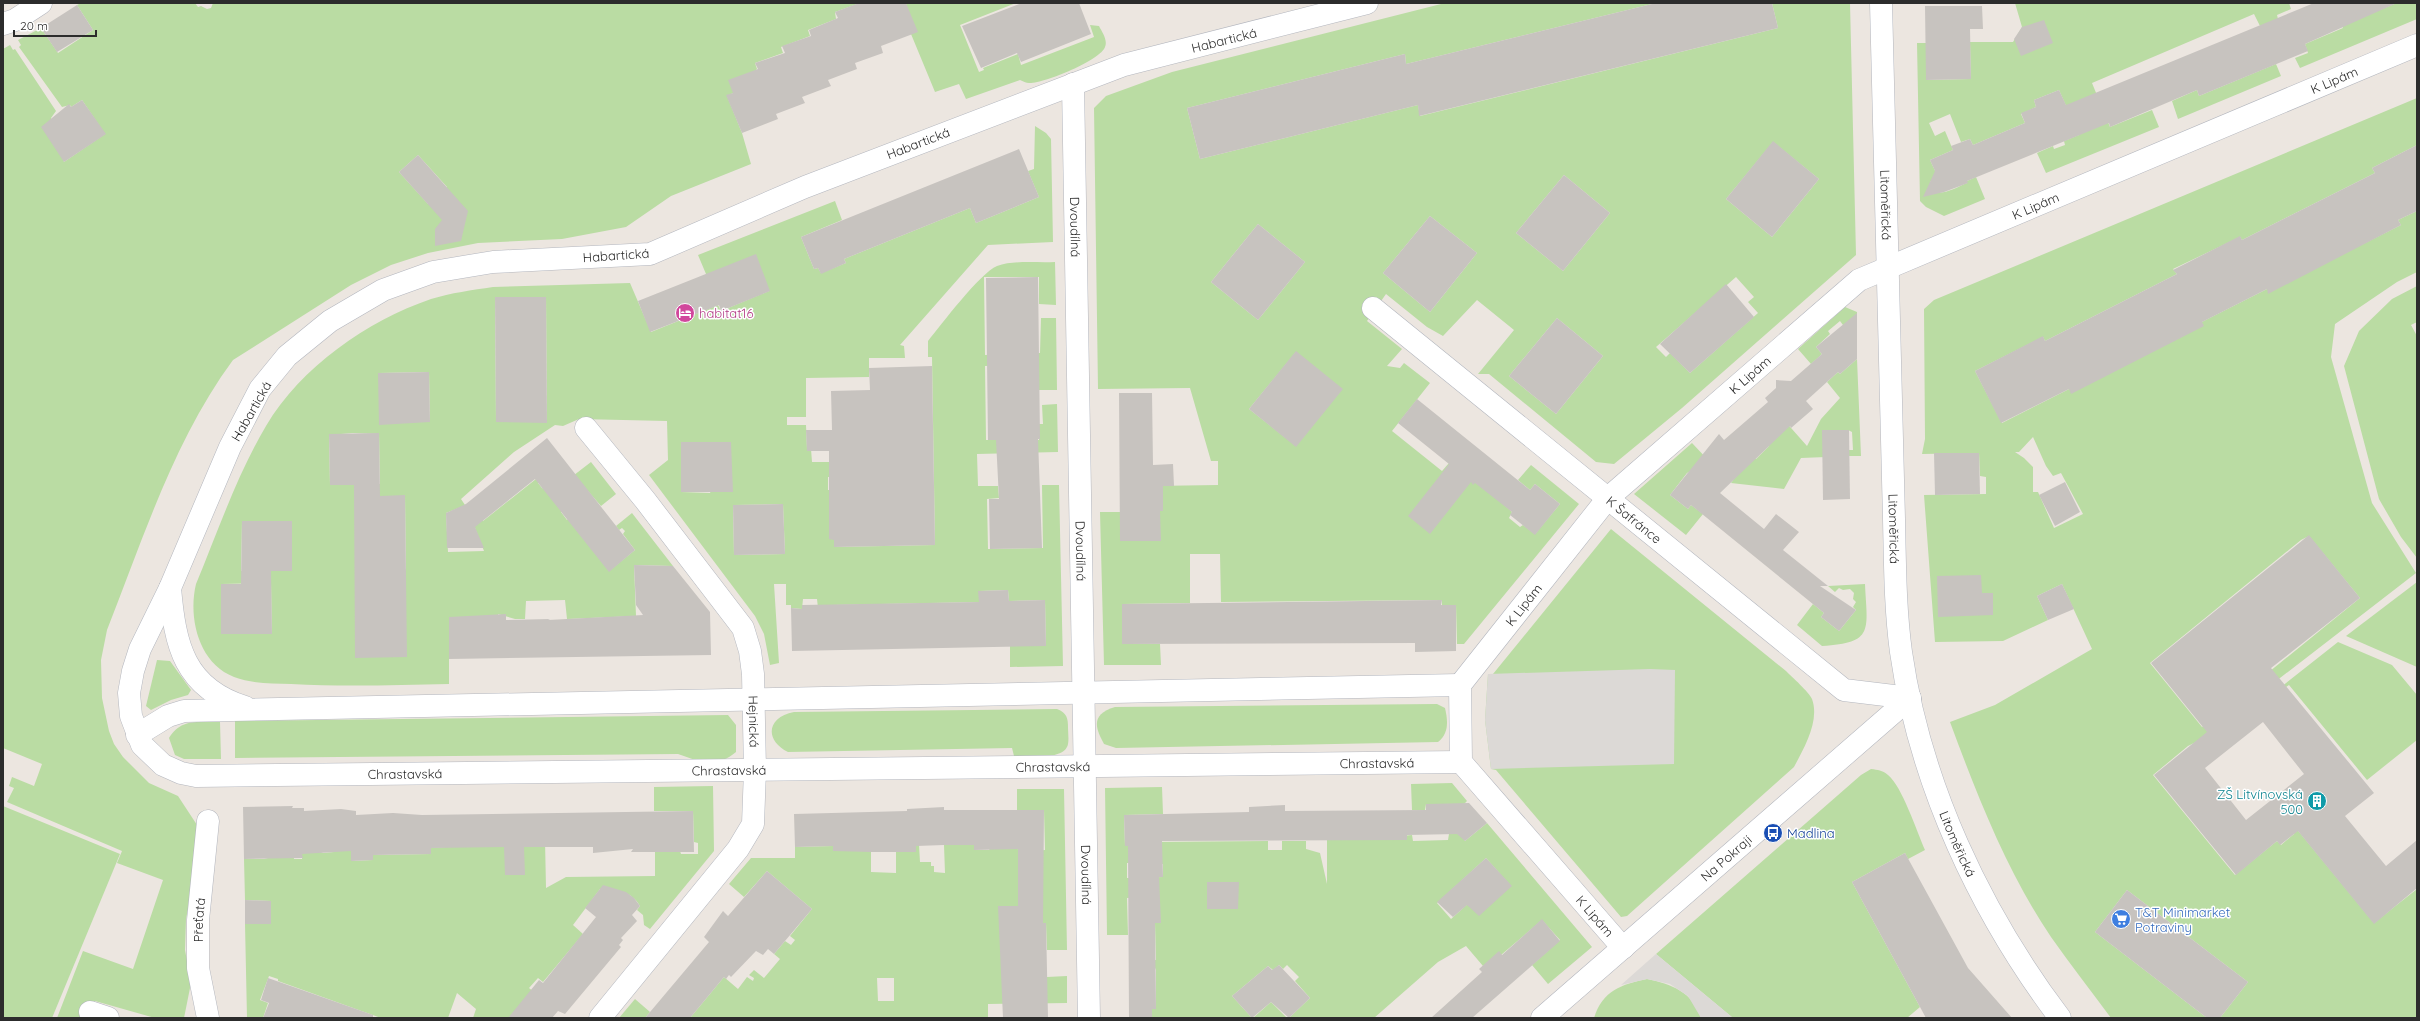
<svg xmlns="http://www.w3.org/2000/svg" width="2420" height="1021" font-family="Quicksand,sans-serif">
  <rect width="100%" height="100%" fill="#ece6e0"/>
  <g fill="#badca3" fill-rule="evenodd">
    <path d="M81 3H195L198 7 201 6 207 9 211 8 213 3H860L835 12 836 19 808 30 810 36 781 47 783 53 755 63 757 69 733 93 727 96 742 133 751 164 671 196 626 227 562 239 478 243 428 253 391 265 351 285 233 360C174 440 143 539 107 630L101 660 102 698 109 731 114 744 123 757 149 783 178 796 199 828 198 859 186 919 185 950 191 983 184 1018H155L95 1001 87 1018H57L83 951 133 969 163 880 117 863 122 851 7 802 14 788 9 786 12 777 34 786 42 764 3 748V49L10 45 13 50 15 49 56 111 51 118 64 162 105 134 82 100 71 107 70 105 62 107 19 47 21 45 18 40 41 28 58 53 93 30 77 5ZM418 155 447 187 428 204 399 172Z"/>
    <path d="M906 3H1016L960 25 979 72 984 70 983 68 1018 54 1021 65 1094 37 1090 25 1099 26C1102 32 1108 40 1105 47 1101 60 1043 84 1029 83 1026 83 1023 81 1020 80L966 99 959 84 935 92 911 34Z"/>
    <path d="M1445 3H1656L1406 64 1405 54 1187 108 1200 159 1418 105 1420 116 1778 28 1772 3H1850L1856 255 1682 408 1614 464 1596 462 1489 374H1478L1514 330 1477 300 1443 336 1427 327 1386 294 1367 321 1402 349 1387 366 1400 368 1404 363 1430 383 1392 431 1442 471 1449 463 1477 480 1512 512 1509 518 1520 527 1523 525 1535 534 1560 504 1535 484 1530 490 1518 480 1531 465 1579 504 1464 644H1457L1456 605H1442V600L1221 602 1220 554H1190V603L1122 604V644H1160L1161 665H1104L1100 512H1120V541H1160V511L1163 510V501L1152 486 1218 485V461H1211L1190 388 1098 389 1094 108 1106 96 1172 72ZM1773 142 1819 179 1772 237 1726 199ZM1564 175 1610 213 1563 271 1516 233ZM1430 216 1477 253 1430 312 1383 273ZM1258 224 1305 262 1258 320 1211 282ZM1736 277 1754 297 1748 302 1758 313 1690 373 1670 353 1666 357 1656 347ZM1557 318 1603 356 1556 414 1509 376ZM1296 352V446L1249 409Z"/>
    <path d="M2015 3H2289L2291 9 2277 15 2278 19 2260 26 2254 14 2092 83 2110 127 2152 110 2159 127 2046 173 2037 153 2053 146 2054 149 2065 145 2064 141 2079 135 2059 90 2034 100 2036 107 2021 114 2025 123 1973 145 1970 139 1961 142 1950 114 1929 123 1935 136 1945 131 1953 150 1930 160 1937 175 1930 182 1933 191C1943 196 1957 187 1967 183V181L1976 177 1985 199 1944 216 1926 207 1920 201 1917 43H1926V80L1971 79 1970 42H2013L2022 27Z"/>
    <path d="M2397 3H2417V19L2300 68 2295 58 2308 53 2305 44 2343 28 2342 25Z"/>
    <path d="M2276 64 2281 76 2178 119 2172 101 2197 90 2199 96Z"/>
    <path d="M2417 98V145L2372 168 2375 173 2242 240 2240 237 2173 269 2177 274 2045 341 2043 337 1975 371 2002 423 2267 289 2335 258 2401 225 2398 220 2417 211V272L2397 282 2335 324 2331 357 2372 503 2416 573 2271 685 2264 676 2360 598 2309 536 2301 540 2150 663 2202 727 2241 696 2255 713 2188 746 2153 775 2235 875 2277 841 2281 845 2294 834 2295 827 2374 923 2417 889V1018H2220L2248 982 2127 890 2095 932 2207 1018H2111C2091 991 2070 964 2051 937 2007 872 1977 795 1950 722L1995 705 2092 649 2062 584 2037 596 2048 620 2003 641 1935 642 1924 495 1986 494V477L1980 476 1979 453 1922 454 1925 439 1924 309 1934 300ZM2033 437 2046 466 2053 476 2061 473 2083 514 2054 528 2038 492H2033V467L2024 458 2015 452H2019Z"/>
    <path d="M1035 126 1046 133 1051 139 1053 242 988 245 900 345 904 346 905 358H869V377L806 378V417H787V425H806L807 449H811L812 462H832V477H828V490H833V500L829 501V539H834V547L935 545 932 357H928V341C941 325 980 273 997 266 1014 260 1036 263 1055 262L1056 305 1039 304V277H984L985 355 1040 353 1041 318H1056L1057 390H1039L1038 364 985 366 986 440H1039V424H1043L1042 405 1057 404 1058 452 977 454 978 486H998L999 498 987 499 988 549 1043 548 1042 485H1059L1063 666 1010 667V646H1046L1045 600 1009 601 1008 590 979 591V602L833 605 818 608 817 599H803L802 609 791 608V605H786V584H774L779 663 770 665 764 634 755 616 649 475 668 460 667 421 579 419 563 426 555 425 514 452 461 499 465 505 469 502 483 521 536 479 542 480 538 483 542 488 552 492 591 462 616 494 601 506 588 491 561 512 567 520 572 516 609 571 635 550 623 534 625 531 622 528 619 530 616 526 632 513 673 566 634 565 636 616 567 619 565 600 526 601 525 619H515L498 614V619L449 618V684C397 685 344 687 291 684 272 683 252 684 234 677 198 663 188 617 196 584 218 531 237 475 266 426 301 367 367 321 431 299 451 293 472 290 493 287L630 283 651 332 718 305 721 311 769 291 706 274 698 255 835 201 842 220 801 237 814 269 818 268 821 273 846 263 844 259 970 208 976 223 1039 197 1028 171 1034 169ZM546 297 547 421 496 422 495 298ZM429 372 430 421 378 373ZM353 433 379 434 380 484 330 485 329 435ZM681 442H731L710 493 681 492ZM355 496H405L406 570ZM783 504 785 554 734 555 733 505ZM466 505 484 551 448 552 446 513ZM242 521H292V571H241ZM271 583 272 634H221V584Z"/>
    <path d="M2417 286V322L2411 325 2417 336V558L2401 537 2379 499 2344 366 2359 331 2392 299Z"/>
    <path d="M1845 307 1857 312V329L1843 325 1840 321 1828 331 1830 334 1816 347 1822 354 1811 364 1798 349Z"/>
    <path d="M1857 359 1861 456H1849V450H1853L1852 432 1848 430H1826V457L1801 458 1784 489 1731 483 1752 455 1756 459 1769 446 1762 439 1784 420 1807 446 1821 419 1840 398 1827 382 1838 372 1840 374Z"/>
    <path d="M1692 443 1708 460 1687 473 1670 495 1688 509 1691 505 1703 514 1686 535 1634 494Z"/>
    <path d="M1611 529 1786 671C1792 677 1809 692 1812 699 1820 721 1804 748 1794 767L1627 916 1621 917 1496 770 1491 769 1485 720 1488 674H1493Z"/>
    <path d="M2417 582V667L2346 636Z"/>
    <path d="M1865 584C1867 630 1875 643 1822 646L1797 625 1813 604 1824 613 1821 617 1839 631 1856 610 1853 607 1856 602 1853 599 1854 593 1850 589 1843 590 1839 588 1835 592 1828 586Z"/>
    <path d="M2338 642 2392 665 2417 695V740L2367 780 2289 685 2283 689 2281 687Z"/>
    <path d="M157 660 170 661 191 690 188 695 171 700 151 710 146 706Z"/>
    <path d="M1437 704 1445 708C1448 721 1449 733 1438 742L1116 748 1104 744C1094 726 1092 714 1115 707Z"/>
    <path d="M1057 709C1067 713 1068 718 1068 728 1068 733 1069 739 1068 744 1065 761 1028 756 1014 756L1012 748 788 752C764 740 767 717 794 712Z"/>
    <path d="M728 715 736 725V752C717 768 700 762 678 754L235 758V721Z"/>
    <path d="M220 722 221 759H184L175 755 169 738C182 717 199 723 220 722Z"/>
    <path d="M1871 769C1878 770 1882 770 1888 775 1902 786 1917 832 1925 850L1908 859 1905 853 1852 882 1920 1007 1907 1018H1733L1656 954 1861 775Z"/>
    <path d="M1452 783 1467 801 1458 810 1426 804 1425 810H1412L1411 784Z"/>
    <path d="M713 786 714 851 650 929 644 925 643 915 637 910 640 906C631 890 617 891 600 889L573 925 583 934 543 982 538 978 529 988 535 993 517 1018H473L476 1009 457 993 448 1018H381L278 981V979L269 976 260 1000 268 1003 263 1018H247L245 924H271V901L245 900 244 859H264L293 852 294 859H302V844L323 853 334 852V848L351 849 352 861 373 860V855L431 854V848L545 840 546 888 566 877 655 876V851H680L681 854H698V843L694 842 693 811H654V787Z"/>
    <path d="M1162 787 1163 814 1124 815 1125 846H1147L1148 842 1268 841V850H1282V841H1306V849L1320 853 1327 884V840L1360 836V840L1412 835 1413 841 1448 840 1449 834 1460 832 1465 841 1487 823 1592 947 1548 984 1532 965 1560 940 1542 920 1501 955 1483 966 1466 946 1438 962 1374 1018H1289L1310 998 1295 981 1299 977 1287 965 1283 969 1279 965 1273 970 1268 966 1232 996 1252 1018H1152V1009H1156V970L1152 960H1156L1155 923H1161L1147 897 1127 898 1128 935H1107L1105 788ZM1486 858 1511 886 1471 901 1451 919 1437 903ZM1127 863 1163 864V877L1127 878Z"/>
    <path d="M1017 789H1064L1067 950H1047L1046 923 1035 924 1047 977 1067 976V1003L988 1004V1018H690L724 977 738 989 747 977 753 981 754 978 749 975 754 970 764 978 780 959 774 954 785 941 791 945 795 940 790 936 812 909 767 871 744 897 729 884 751 858H795V847L833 846V851H847L871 845V872L896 873V852H916V845H919L920 862H931V866H934V872L945 873 944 845 974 844V850H989L993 844 1027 851 1045 850 1044 810H1017ZM877 978H894V1001H878Z"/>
    <path d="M3 806 120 854 52 1018H3Z"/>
    <path d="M1647 979C1671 984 1693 992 1701 1018H1594C1602 991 1622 984 1647 979Z"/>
    <path d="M635 999 650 1012 645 1018H619Z"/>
    <path d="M1271 1002 1287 1018H1253Z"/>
  </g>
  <g fill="#dcd9d6">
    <path d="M1650 669 1675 670 1674 764 1491 769 1485 720 1488 674Z"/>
    <path d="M1656 954 1733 1018H1701L1688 996 1670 984 1647 979 1621 985Z"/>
  </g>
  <g fill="#c7c3bf" fill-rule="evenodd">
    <path d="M859 3H906L918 32 881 46 883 53 855 63 857 69 828 80 831 86 802 97 805 103 776 114 778 119 742 133 726 95 733 93 728 80 758 69 755 63 785 53 782 46 811 36 809 30 838 18 835 12Z"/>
    <path d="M1022 3H1079L1091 34 1021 62 1017 53 981 68 962 26Z"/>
    <path d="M1656 3H1772L1778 28 1419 116 1418 105 1200 159 1187 108 1405 54 1406 64Z"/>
    <path d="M2314 3H2397L2305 44 2308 51 2199 96 2197 90 2110 127 2109 123 1967 181 1968 183 1944 192 1923 197 1935 171 1930 160 1953 150 1951 146 1970 139 1973 145 2025 123 2021 113 2036 107 2034 100 2059 90 2066 105Z"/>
    <path d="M77 5 93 30 57 52 41 28Z"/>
    <path d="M1925 6H1982L1983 29H1970L1971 79 1926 80Z"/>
    <path d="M2044 20 2053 43 2021 56 2014 39 2022 27Z"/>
    <path d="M82 100 106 134 64 162 41 127 69 104 71 107Z"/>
    <path d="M1773 141 1819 179 1772 237 1726 199Z"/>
    <path d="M2417 145V211L2398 220 2401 225 2268 294 2267 289 2202 322 2204 326 2071 394 2069 389 2001 423 1975 371 2043 336 2045 341 2110 308 2177 274 2173 270 2240 236 2242 240 2375 173 2372 168Z"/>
    <path d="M1019 149 1039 197 976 223 970 208 844 259 846 263 821 274 818 268 814 269 801 237Z"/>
    <path d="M418 155 468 211 461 241 435 246V229L442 220 399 172Z"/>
    <path d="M1564 175 1610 213 1563 271 1516 233Z"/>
    <path d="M1430 216 1477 253 1430 312 1383 273Z"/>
    <path d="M1258 224 1305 262 1258 320 1211 282Z"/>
    <path d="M756 254 770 291 721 311 719 305 650 332 638 301Z"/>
    <path d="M1038 277 1040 439H1038L1042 548 990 549 989 499H999L996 440H988L986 278Z"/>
    <path d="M1726 284 1754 317 1690 373 1660 344Z"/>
    <path d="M495 297H546L547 423 496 422Z"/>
    <path d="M1857 313V359L1840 374 1838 372 1806 401 1813 409 1791 428 1790 426 1720 493 1764 529 1776 514 1799 532 1783 550 1828 586H1820L1856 610 1839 631 1821 617 1824 613 1691 505 1688 509 1670 495 1719 434 1724 440 1768 402 1765 398 1776 388V380L1791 381 1822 354 1816 347Z"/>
    <path d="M1557 318 1603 356 1556 414 1509 376Z"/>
    <path d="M1296 351 1343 389 1296 447 1249 409Z"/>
    <path d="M932 366 935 545 834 547V540L829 539V451H807L806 430H832L831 391 870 390 869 368Z"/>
    <path d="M429 372 430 422 379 425 378 373Z"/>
    <path d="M1119 393H1152L1153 465 1173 464 1174 486H1163V511H1160L1161 541H1120Z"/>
    <path d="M1417 399 1530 490 1535 484 1560 504 1535 535 1510 515 1512 512 1475 483 1473 485 1471 482 1430 534 1408 516 1449 464 1398 423Z"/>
    <path d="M1822 430H1849L1850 499 1823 500Z"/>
    <path d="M379 433 380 496 405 495 407 657 355 658 354 485H330L329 434Z"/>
    <path d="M547 438 635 550 609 572 535 479 475 527 484 548H447L446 513 466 504Z"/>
    <path d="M681 442H731L733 492H681Z"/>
    <path d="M1934 453H1979L1980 494 1935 495Z"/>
    <path d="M2065 482 2080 512 2055 526 2039 495Z"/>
    <path d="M783 504 785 554 734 555 733 505Z"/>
    <path d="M242 521H292V571H271L272 634H221V584H241Z"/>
    <path d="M2309 535 2360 598 2271 668 2374 793 2345 816 2386 866 2417 840V888L2374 924 2298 831 2280 845 2277 841 2236 875 2154 775 2207 732 2151 663ZM2263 722 2304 774 2246 820 2205 768Z"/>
    <path d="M634 565 673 566 710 612 711 655 449 659V617L506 614V620L550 619 548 620 643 615 636 605Z"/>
    <path d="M1981 575 1982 593H1993V615L1938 617 1937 576Z"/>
    <path d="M2062 584 2074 609 2048 620 2037 596Z"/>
    <path d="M1008 590 1009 601 1045 600 1046 646 792 651 791 608 802 609V605L979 602 978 591Z"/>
    <path d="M1442 600 1441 605H1456V651L1415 652V643L1122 644V604Z"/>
    <path d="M1469 803 1487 823 1465 841 1457 834 1407 835V840L1162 841 1163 877H1159L1161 923H1155L1156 1009H1152V1018H1129L1128 846H1125L1124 815 1249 812V807L1285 805V811L1426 810V804Z"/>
    <path d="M293 806 292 808H304V811L341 809 356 811V815L393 813 422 815 693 811 694 852H631L633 849 593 853V847H524L525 875H505L504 847 431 848V854L373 855V860L351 861V851L302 854 303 858 244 859 243 807Z"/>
    <path d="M944 807V810H1044L1043 923H1046L1048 1018H1003L998 906H1018V849L974 850V845H944L916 846V852H871L833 851V846L795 847 794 814 907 811V809Z"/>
    <path d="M1905 853 1968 968 2012 1018H1926L1852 882Z"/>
    <path d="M1486 858 1512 886 1479 916 1467 905 1453 917 1437 902Z"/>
    <path d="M767 871 812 909 774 954 768 949 763 955 756 951 731 977 729 975 726 979 724 977 690 1018H645L709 942 704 937 723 911 728 916Z"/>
    <path d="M1207 882H1239L1238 909H1207Z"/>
    <path d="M603 885 626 892 634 898 640 906 632 915 637 921 621 938 623 940 619 945 621 947 565 1014 558 1011 552 1018H508L539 980 543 983 596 917 585 908Z"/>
    <path d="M2127 890 2248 982 2220 1018H2207L2095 932Z"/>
    <path d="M245 900 271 901V924H245Z"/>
    <path d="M1542 919 1560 941 1472 1018H1431L1482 972 1479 969 1499 951 1502 955Z"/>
    <path d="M1279 965 1310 998 1289 1018 1271 1002 1252 1018 1232 996 1268 966 1272 970Z"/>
    <path d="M268 978 373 1015V1018H263L269 1003 261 1000Z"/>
  </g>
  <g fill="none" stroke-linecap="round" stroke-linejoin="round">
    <g stroke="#b3b6be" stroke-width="23">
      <g id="street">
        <path id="s1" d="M1367 3 1124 65 805 187 650 254 493 262 433 272 383 290 330 321 287 356 260 389 230 447 170 588 140 649 133 671 129 693 131 716 142 745 163 765 181 773 196 776 1461 762"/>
        <path d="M3 24 15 20 41 3"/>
        <path id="s2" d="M1073 84 1089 1018"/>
        <path id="s3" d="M1373 308 1844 690 1910 698"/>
        <path id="s4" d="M586 428 645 500 743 628 750 651 753 674 755 770 753 824 738 849 600 1018"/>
        <path d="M170 588C175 645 184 688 245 707"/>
        <path d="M137 735 168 716 184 711 1460 685"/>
        <path id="s5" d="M1623 948 1461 762 1460 685 1608 498 1859 280 2417 45"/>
        <path d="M90 1012 108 1018"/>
        <path id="s6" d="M208 1018 198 968V920L208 821"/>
      </g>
    </g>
    <g stroke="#b3b6be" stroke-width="23">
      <g id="secondary">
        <path id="s7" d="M1881 3 1894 519C1895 563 1895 608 1901 652 1920 784 1980 912 2060 1018"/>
        <path id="s8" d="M1542 1018 1910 698"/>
      </g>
    </g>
    <use href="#street" stroke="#fff" stroke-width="22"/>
    <use href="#secondary" stroke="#fff" stroke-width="22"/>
  </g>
  <defs>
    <g id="hotel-disc" transform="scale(1)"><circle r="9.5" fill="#d1479c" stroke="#fff"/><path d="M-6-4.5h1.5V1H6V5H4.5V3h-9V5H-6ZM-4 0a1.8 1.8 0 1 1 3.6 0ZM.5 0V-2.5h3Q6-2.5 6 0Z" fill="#fff"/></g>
    <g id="building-disc" transform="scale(1)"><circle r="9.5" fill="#0f9aa8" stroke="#fff"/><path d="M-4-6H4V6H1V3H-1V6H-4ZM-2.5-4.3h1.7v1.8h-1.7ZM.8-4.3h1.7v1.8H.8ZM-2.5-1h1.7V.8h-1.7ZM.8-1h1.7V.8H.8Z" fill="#fff"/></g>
    <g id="bus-disc" transform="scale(1)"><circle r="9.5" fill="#1a4fb4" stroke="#fff"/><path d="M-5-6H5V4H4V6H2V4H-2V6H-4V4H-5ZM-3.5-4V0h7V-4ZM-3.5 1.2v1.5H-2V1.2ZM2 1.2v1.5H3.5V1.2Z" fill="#fff"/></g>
    <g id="supermarket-disc" transform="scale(1)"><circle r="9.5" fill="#3f7fe0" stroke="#fff"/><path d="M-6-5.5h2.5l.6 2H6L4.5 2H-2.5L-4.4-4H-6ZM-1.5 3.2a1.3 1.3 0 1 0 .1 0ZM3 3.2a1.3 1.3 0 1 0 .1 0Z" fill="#fff"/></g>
  </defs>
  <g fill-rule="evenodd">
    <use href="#hotel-disc" x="685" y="313"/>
    <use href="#building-disc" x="2317" y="801"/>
    <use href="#bus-disc" x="1773" y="833"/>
    <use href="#supermarket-disc" x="2121" y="919"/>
  </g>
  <g text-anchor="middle" stroke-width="3" stroke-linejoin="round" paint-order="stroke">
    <g font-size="13" fill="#2c2c2c" stroke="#fff">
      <text transform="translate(1224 40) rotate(-14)" y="5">Habartická</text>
      <text dy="5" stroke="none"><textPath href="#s5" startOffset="1410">K Lipám</textPath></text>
      <text transform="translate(918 143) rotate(-21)" y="5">Habartická</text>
      <text dy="5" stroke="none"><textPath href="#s7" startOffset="202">Litoměřická</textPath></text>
      <text dy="5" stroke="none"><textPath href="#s5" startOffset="1086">K Lipám</textPath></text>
      <text dy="5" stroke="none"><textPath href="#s2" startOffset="143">Dvoudílná</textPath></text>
      <text transform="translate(616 255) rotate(-4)" y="5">Habartická</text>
      <text dy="5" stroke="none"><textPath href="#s5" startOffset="750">K Lipám</textPath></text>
      <text transform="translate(251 411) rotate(-60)" y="5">Habartická</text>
      <text dy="5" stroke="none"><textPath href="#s3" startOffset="336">K Šafránce</textPath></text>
      <text dy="5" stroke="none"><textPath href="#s7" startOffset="526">Litoměřická</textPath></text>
      <text dy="5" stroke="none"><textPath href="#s2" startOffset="467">Dvoudílná</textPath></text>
      <text dy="5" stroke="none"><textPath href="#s5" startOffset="426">K Lipám</textPath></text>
      <text dy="5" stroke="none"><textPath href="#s4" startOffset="349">Hejnická</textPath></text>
      <text dy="5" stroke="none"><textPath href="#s1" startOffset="2823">Chrastavská</textPath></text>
      <text dy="5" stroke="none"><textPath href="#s1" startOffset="2499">Chrastavská</textPath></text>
      <text dy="5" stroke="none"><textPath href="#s1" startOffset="2175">Chrastavská</textPath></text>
      <text dy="5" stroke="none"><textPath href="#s1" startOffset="1851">Chrastavská</textPath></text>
      <text dy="5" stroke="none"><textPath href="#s7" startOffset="850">Litoměřická</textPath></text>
      <text dy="5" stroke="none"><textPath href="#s8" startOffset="244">Na Pokraji</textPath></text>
      <text dy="5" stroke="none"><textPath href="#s2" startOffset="791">Dvoudílná</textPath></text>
      <text transform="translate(1595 916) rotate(49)" y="5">K Lipám</text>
      <text dy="5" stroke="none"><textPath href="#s6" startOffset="99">Přeťatá</textPath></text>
    </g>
    <g font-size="13" fill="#b23c85" stroke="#fff" text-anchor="start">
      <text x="699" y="318">habitat16</text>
    </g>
    <g font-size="13" fill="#0d838f" stroke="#fff" text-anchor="end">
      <text x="2303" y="799">ZŠ Litvínovská<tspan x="2303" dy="15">500</tspan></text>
    </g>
    <g font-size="13" fill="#164399" stroke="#fff" text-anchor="start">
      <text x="1787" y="838">Madlina</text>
    </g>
    <g font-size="13" fill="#366cbe" stroke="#fff" text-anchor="start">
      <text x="2135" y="917">T&amp;T Minimarket<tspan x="2135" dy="15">Potraviny</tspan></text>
    </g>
  </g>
  <rect width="2420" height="1021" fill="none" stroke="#2c2c2c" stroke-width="8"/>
  <path d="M14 30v6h82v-6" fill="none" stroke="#2c2c2c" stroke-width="2"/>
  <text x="20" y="30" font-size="12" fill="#2c2c2c" stroke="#ffffff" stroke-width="3" paint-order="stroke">20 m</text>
</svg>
